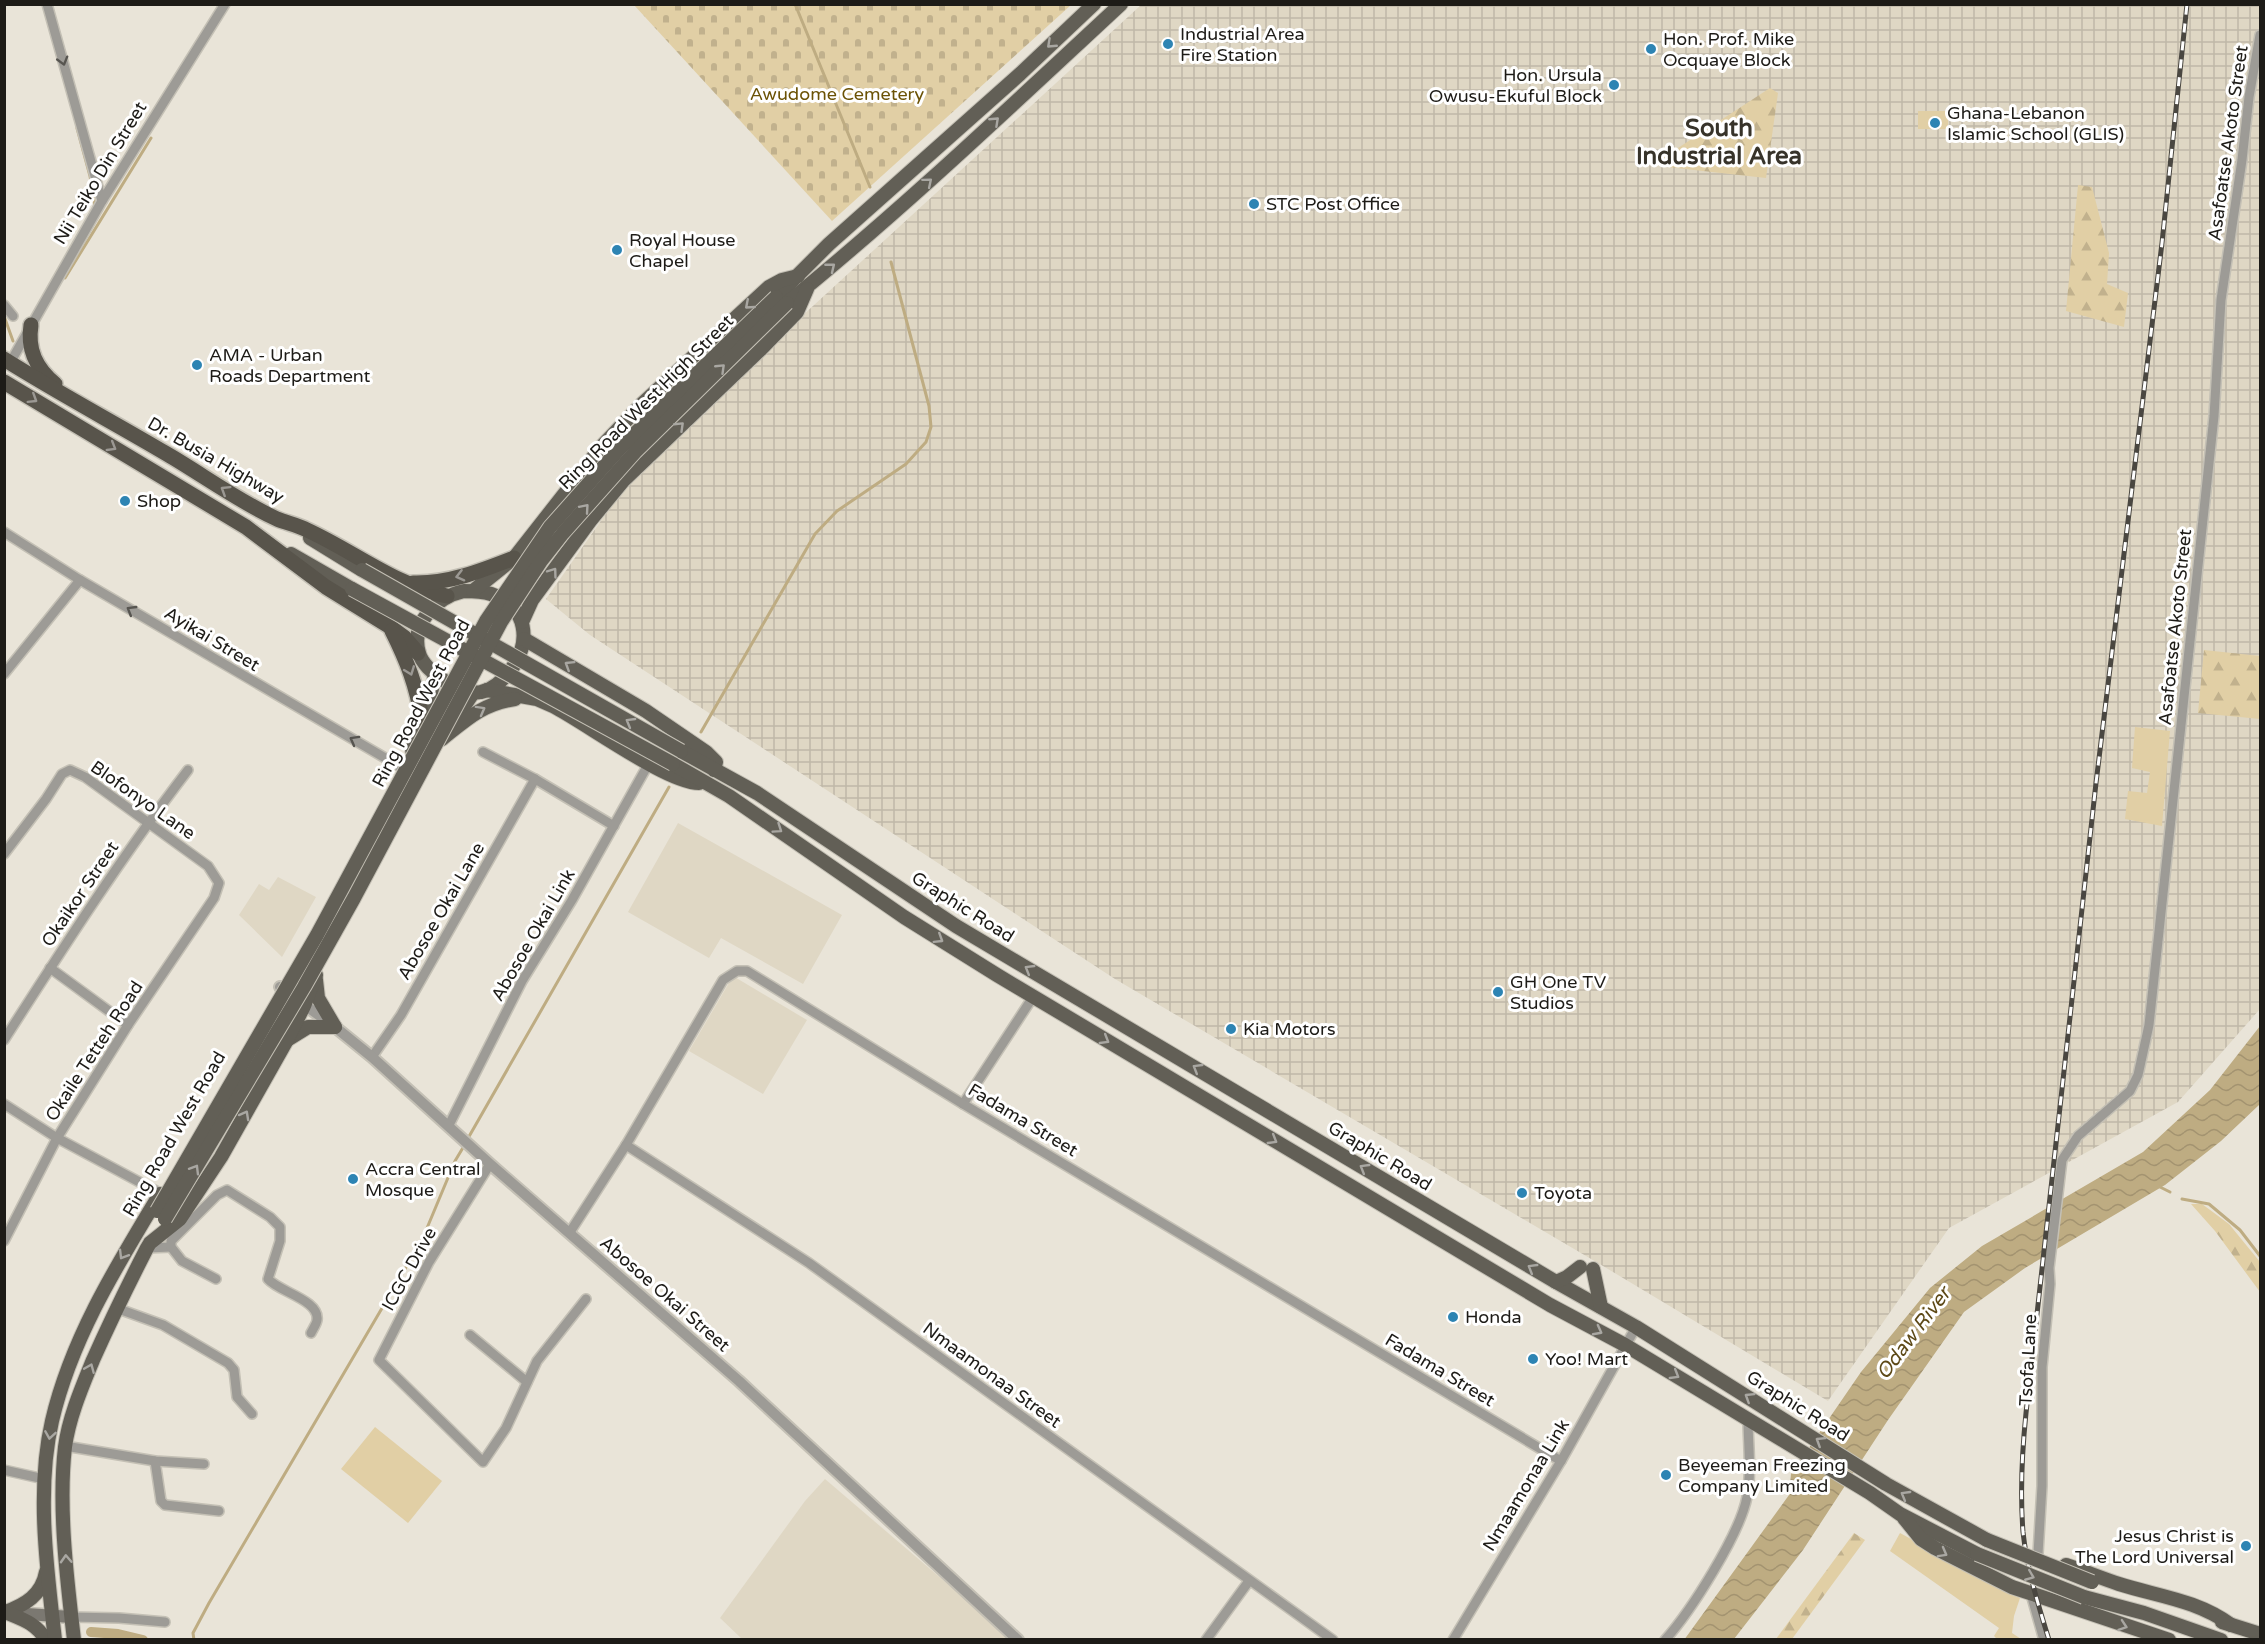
<svg xmlns="http://www.w3.org/2000/svg" width="2265" height="1644" font-family="'Varela Round',sans-serif">
  <defs>
    <pattern id="industrial-grid" width="8" height="8" patternUnits="userSpaceOnUse" patternTransform="scale(1.5)"><rect width="8" height="8" fill="#dfd7c4"/><path d="M0 4h8M4 0v8" fill="none" stroke="#bfb8a8"/></pattern>
    <pattern id="forest-firs" width="22" height="20" patternUnits="userSpaceOnUse" patternTransform="scale(1.5)"><rect width="22" height="20" fill="#e1cfa5"/><path d="M5 1l3.5 6h-7zM16 11l3.5 6h-7z" fill="#c1b18d"/></pattern>
    <pattern id="cemetery-stones" width="16" height="16" patternUnits="userSpaceOnUse" patternTransform="scale(1.5)"><rect width="16" height="16" fill="#e1cfa5"/><path d="M2 7V4a2 2 0 0 1 4 0v3zM10 15v-3a2 2 0 0 1 4 0v3z" fill="#c1b18d"/></pattern>
    <pattern id="water-waves" width="16" height="10" patternUnits="userSpaceOnUse" patternTransform="scale(1.5)"><rect width="16" height="10" fill="#beac82"/><path d="M0 5q4-4 8 0t8 0" fill="none" stroke="#a39370"/></pattern>
  </defs>
  <rect width="100%" height="100%" fill="#e9e4d8"/>
  <g fill="#dfd7c4">
    <path d="M678 823 842 915 803 984 721 938 709 958 628 912Z"/>
    <path d="M278 877 316 897 282 957 239 915 259 884 269 890Z"/>
    <path d="M733 976 807 1020 763 1094 689 1051Z"/>
    <path d="M825 1479 1012 1639H742L720 1618 805 1501Z"/>
  </g>
  <path fill="url(#industrial-grid)" d="M1141 5H2260V1009L2178 1102 1949 1228 1828 1401 1603 1266 1115 979 590 635 546 599 626 485 717 394Z"/>
  <g fill="#e1cfa5">
    <rect x="1918" y="111" width="30" height="18"/>
    <path d="M2135 727 2170 731 2162 826 2125 819 2128 791 2147 793 2150 772 2132 768Z"/>
    <path d="M375 1427 442 1481 408 1523 341 1469Z"/>
    <path d="M1900 1533 2020 1598 2014 1616 2012 1633 2021 1639H1997L1994 1636 1999 1628 1890 1551Z"/>
  </g>
  <g fill="url(#forest-firs)">
    <path d="M1770 88 1778 93 1766 178 1667 167 1661 159Z"/>
    <path d="M2078 185 2092 187 2109 253 2107 284 2128 293 2124 327 2066 311Z"/>
    <path d="M2204 650 2260 656V719L2198 713Z"/>
    <path d="M2191 1204H2202L2229 1224 2260 1262V1292L2215 1231Z"/>
    <path d="M1854 1533 1865 1540 1792 1639H1776Z"/>
  </g>
  <path fill="url(#cemetery-stones)" d="M634 5H1071L832 221Z"/>
  <path fill="url(#water-waves)" d="M2260 1026 2259 1105 2221 1141 2165 1185 2025 1268 1964 1312 1888 1420 1803 1550 1734 1639 1684 1640 1789 1495 1791 1474 1861 1372 1930 1288 1982 1246 2143 1152 2210 1090Z"/>
  <g fill="none" stroke-linecap="round" stroke-linejoin="round">
    <g stroke="#beac82" stroke-width="3">
      <path d="M795 4 870 187"/>
      <path d="M77 128 90 176 95 206"/>
      <path d="M65 278 151 138"/>
      <path d="M4 316 13 341"/>
      <path d="M701 732 815 534 837 511 906 464 926 442 931 427 929 406 891 262"/>
      <path d="M467 1140 669 787"/>
      <path d="M2158 1186 2170 1192"/>
      <path d="M2182 1199 2209 1204 2240 1230 2260 1256"/>
      <path d="M194 1640 193 1633 209 1603 422 1240 455 1161 464 1146"/>
    </g>
    <path stroke="#beac82" stroke-width="10" d="M91 1632 118 1634 143 1640"/>
    <g stroke="#c4c0b5" stroke-width="12">
      <g id="minor">
        <path d="M47 4 102 201"/>
        <path d="M4 305 13 316"/>
        <path d="M10 363 102 201 225 4"/>
        <path d="M4 532 80 580 404 769"/>
        <path d="M4 674 80 580"/>
        <path d="M483 752 535 779 614 826"/>
        <path d="M4 854 46 799 62 774 70 770 85 777 208 866 219 883 214 898 128 1025 57 1138 4 1241"/>
        <path d="M50 968 128 1025"/>
        <path d="M4 1040C63 948 122 856 188 770"/>
        <path d="M372 1057 401 1015 535 779"/>
        <path d="M4 1104 57 1138 160 1193"/>
        <path d="M963 1104 1033 997"/>
        <path d="M449 1125 522 981 572 900 649 763"/>
        <path d="M626 1145 809 1263 1333 1640"/>
        <path d="M490 1164 429 1262 379 1360 483 1462 506 1428 537 1361 586 1299"/>
        <path d="M570 1232 626 1145 723 980 737 971H747L963 1104 1561 1461"/>
        <path d="M147 1248 171 1247"/>
        <path d="M216 1279 182 1261 171 1247V1241L217 1195 227 1190 270 1217 280 1227V1241L268 1279C279 1292 320 1300 317 1320 317 1323 313 1329 311 1333"/>
        <path d="M116 1308 163 1325 228 1363 234 1370 237 1397 252 1414"/>
        <path d="M470 1335 527 1382"/>
        <path d="M65 1446 155 1461 204 1464"/>
        <path d="M155 1461 161 1501 165 1505 219 1511"/>
        <path d="M4 1470 44 1479"/>
        <path d="M2038 1554 2042 1486V1367L2050 1284 2049 1268 2062 1160 2078 1136 2130 1091 2138 1075 2149 1025 2214 416 2221 300 2242 160 2249 97 2260 35"/>
        <path d="M2031 1594 2044 1640"/>
        <path d="M71 1617 119 1618 165 1622"/>
        <path d="M1206 1640 1249 1581"/>
        <path d="M1453 1640 1561 1461 1636 1327"/>
        <path d="M1665 1640C1691 1611 1740 1534 1747 1497 1752 1472 1748 1444 1748 1419"/>
      </g>
    </g>
    <g stroke="#c4c0b5" stroke-width="14">
      <path id="tertiary" d="M280 987 335 1027 372 1057 490 1164 739 1381 1018 1640"/>
    </g>
    <g stroke="#c4c0b5" stroke-width="15">
      <path id="secondary" d="M12 1613 71 1617"/>
    </g>
    <g stroke="#c4c0b5" stroke-width="16">
      <g id="primary">
        <path d="M776 297 829 244 1020 74 1094 4"/>
        <path d="M787 303C903 209 1011 106 1121 4"/>
        <path d="M310 538 362 570"/>
        <path d="M291 554 352 589"/>
        <path d="M464 591C473 591 482 591 491 594 528 606 532 643 510 671 503 680 492 690 481 692 462 696 424 672 419 653 410 623 437 597 464 591Z"/>
        <path d="M473 591 514 558 602 446 641 405 769 287 782 280 798 276"/>
        <path d="M522 622 532 600 590 521 623 481 760 350 797 312 807 289"/>
        <path d="M524 639 646 711 706 752 716 762 714 770"/>
        <path d="M487 690 537 699 553 706C586 723 667 783 699 783"/>
        <path d="M454 721 473 693"/>
        <path d="M442 739C467 719 482 704 515 699"/>
        <path d="M412 750 428 707 435 675"/>
        <path d="M681 751 757 793 956 926 1556 1282 1636 1327 1886 1484 1987 1540"/>
        <path d="M673 764 729 796 904 917 997 975 1550 1305 1625 1345 1870 1493 1900 1514 1977 1554"/>
        <path d="M316 980 318 998 335 1027"/>
        <path d="M287 1040 308 1027H335"/>
        <path d="M1593 1269 1601 1307"/>
        <path d="M1556 1282 1567 1277 1580 1267"/>
        <path d="M1904 1518 1921 1539 1935 1548 2012 1587 2169 1640"/>
        <path d="M2066 1565C2084 1571 2101 1578 2119 1584 2157 1596 2197 1600 2231 1625"/>
        <path d="M2084 1597 2144 1613 2221 1640"/>
        <path d="M5 1612C25 1605 42 1595 46 1572"/>
        <path d="M5 1612C22 1619 36 1623 46 1640"/>
        <path d="M2222 1622 2260 1634"/>
        <path d="M55 1640C47 1570 36 1490 52 1421 71 1339 117 1265 160 1194"/>
        <path d="M74 1640C67 1580 58 1507 65 1447 69 1417 82 1387 93 1360 110 1322 128 1285 147 1248L150 1243 180 1219 221 1157 287 1040 304 1006 316 975"/>
      </g>
    </g>
    <g stroke="#c4c0b5" stroke-width="18">
      <g id="trunk">
        <path d="M31 325C27 350 36 368 55 384"/>
        <path d="M4 359C58 393 113 422 167 454 203 475 238 501 277 519 287 523 298 525 307 530 355 552 396 586 447 596"/>
        <path d="M4 382 246 527 326 587 389 626 404 637 418 653"/>
        <path d="M413 583C448 584 481 571 514 558"/>
        <path d="M392 631C407 661 417 686 422 720"/>
      </g>
    </g>
    <use href="#minor" stroke="#9d9b96" stroke-width="9"/>
    <use href="#tertiary" stroke="#9d9b96" stroke-width="10"/>
    <use href="#secondary" stroke="#7b7871" stroke-width="12"/>
    <use href="#primary" stroke="#625f56" stroke-width="14"/>
    <use href="#trunk" stroke="#58544b" stroke-width="15"/>
    <g stroke="#4a4741" stroke-width="5">
      <path id="rail" d="M2049 1640C2038 1604 2027 1569 2023 1532 2020 1493 2022 1452 2026 1413L2096 783 2162 243 2187 4"/>
    </g>
    <use href="#rail" stroke="#fff" stroke-width="3" stroke-dasharray="9" stroke-linecap="butt"/>
    <g stroke="#c4c0b5" stroke-width="16" stroke-linecap="butt">
      <g id="primary-bridge">
        <path d="M362 570 681 751"/>
        <path d="M352 589 673 764"/>
        <path d="M157 1211 317 935 486 621 550 527 621 447 776 297"/>
        <path d="M165 1219 304 987 354 898 501 622 541 561 563 533 635 452 787 303"/>
        <path d="M1987 1540 2092 1582"/>
        <path d="M1977 1554 2084 1597"/>
      </g>
    </g>
    <use href="#primary-bridge" stroke="#625f56" stroke-width="14"/>
  </g>
  <defs><path id="oneway-chevron" d="M-2-3.5L2.5 0L-2 3.5" fill="none" stroke-width="1.6" stroke-linecap="round" stroke-linejoin="round" transform="scale(1.5)"/></defs>
  <g stroke="#a9a7a2">
    <use href="#oneway-chevron" transform="translate(1051 44) rotate(137)"/>
    <use href="#oneway-chevron" transform="translate(995 121) rotate(-43)"/>
    <use href="#oneway-chevron" transform="translate(928 182) rotate(-40)"/>
    <use href="#oneway-chevron" transform="translate(831 267) rotate(-39)"/>
    <use href="#oneway-chevron" transform="translate(749 305) rotate(139)"/>
    <use href="#oneway-chevron" transform="translate(721 368) rotate(-44)"/>
    <use href="#oneway-chevron" transform="translate(680 426) rotate(-44)"/>
    <use href="#oneway-chevron" transform="translate(585 508) rotate(-49)"/>
    <use href="#oneway-chevron" transform="translate(553 572) rotate(-54)"/>
    <use href="#oneway-chevron" transform="translate(569 665) rotate(-148)"/>
    <use href="#oneway-chevron" transform="translate(481 710) rotate(-29)"/>
    <use href="#oneway-chevron" transform="translate(630 722) rotate(-150)"/>
    <use href="#oneway-chevron" transform="translate(778 829) rotate(34)"/>
    <use href="#oneway-chevron" transform="translate(939 939) rotate(32)"/>
    <use href="#oneway-chevron" transform="translate(1029 969) rotate(-149)"/>
    <use href="#oneway-chevron" transform="translate(1105 1040) rotate(31)"/>
    <use href="#oneway-chevron" transform="translate(1197 1068) rotate(-149)"/>
    <use href="#oneway-chevron" transform="translate(245 1115) rotate(-61)"/>
    <use href="#oneway-chevron" transform="translate(1273 1140) rotate(31)"/>
    <use href="#oneway-chevron" transform="translate(1364 1168) rotate(-149)"/>
    <use href="#oneway-chevron" transform="translate(195 1169) rotate(-59)"/>
    <use href="#oneway-chevron" transform="translate(123 1255) rotate(121)"/>
    <use href="#oneway-chevron" transform="translate(1532 1268) rotate(-149)"/>
    <use href="#oneway-chevron" transform="translate(1598 1331) rotate(28)"/>
    <use href="#oneway-chevron" transform="translate(90 1368) rotate(-67)"/>
    <use href="#oneway-chevron" transform="translate(1675 1375) rotate(31)"/>
    <use href="#oneway-chevron" transform="translate(1749 1397) rotate(-148)"/>
    <use href="#oneway-chevron" transform="translate(50 1435) rotate(99)"/>
    <use href="#oneway-chevron" transform="translate(1820 1441) rotate(-148)"/>
    <use href="#oneway-chevron" transform="translate(1905 1495) rotate(-150)"/>
    <use href="#oneway-chevron" transform="translate(1943 1553) rotate(29)"/>
    <use href="#oneway-chevron" transform="translate(66 1559) rotate(-93)"/>
    <use href="#oneway-chevron" transform="translate(2030 1576) rotate(22)"/>
    <use href="#oneway-chevron" transform="translate(2123 1626) rotate(19)"/>
  </g>
  <g stroke="#575550">
    <use href="#oneway-chevron" transform="translate(63 61) rotate(74)"/>
    <use href="#oneway-chevron" transform="translate(131 610) rotate(-149)"/>
    <use href="#oneway-chevron" transform="translate(354 740) rotate(-151)"/>
  </g>
  <g stroke="#9b9893">
    <use href="#oneway-chevron" transform="translate(33 399) rotate(32)"/>
    <use href="#oneway-chevron" transform="translate(112 447) rotate(31)"/>
    <use href="#oneway-chevron" transform="translate(225 490) rotate(-148)"/>
    <use href="#oneway-chevron" transform="translate(460 576) rotate(166)"/>
    <use href="#oneway-chevron" transform="translate(410 671) rotate(69)"/>
  </g>
  <g fill="#2d84b3" stroke="#fff" stroke-width="2">
    <circle cx="1168" cy="44" r="6"/>
    <circle cx="1651" cy="49" r="6"/>
    <circle cx="1614" cy="85" r="6"/>
    <circle cx="1935" cy="123" r="6"/>
    <circle cx="1254" cy="204" r="6"/>
    <circle cx="617" cy="250" r="6"/>
    <circle cx="197" cy="365" r="6"/>
    <circle cx="125" cy="501" r="6"/>
    <circle cx="1498" cy="992" r="6"/>
    <circle cx="1231" cy="1029" r="6"/>
    <circle cx="353" cy="1179" r="6"/>
    <circle cx="1522" cy="1193" r="6"/>
    <circle cx="1453" cy="1317" r="6"/>
    <circle cx="1533" cy="1359" r="6"/>
    <circle cx="1666" cy="1475" r="6"/>
    <circle cx="2246" cy="1546" r="6"/>
  </g>
  <g text-anchor="middle" stroke-width="6" stroke-linejoin="round" paint-order="stroke">
    <g font-size="18" fill="#1d1b17" stroke="#fff" text-anchor="start">
      <text x="1180" y="40">Industrial Area<tspan x="1180" dy="21">Fire Station</tspan></text>
      <text x="1663" y="45">Hon. Prof. Mike<tspan x="1663" dy="21">Ocquaye Block</tspan></text>
      <text x="1602" y="81" text-anchor="end">Hon. Ursula<tspan x="1602" dy="21">Owusu-Ekuful Block</tspan></text>
      <text x="1947" y="119">Ghana-Lebanon<tspan x="1947" dy="21">Islamic School (GLIS)</tspan></text>
      <text x="1266" y="210">STC Post Office</text>
      <text x="629" y="246">Royal House<tspan x="629" dy="21">Chapel</tspan></text>
      <text x="209" y="361">AMA - Urban<tspan x="209" dy="21">Roads Department</tspan></text>
      <text x="137" y="507">Shop</text>
      <text x="1510" y="988">GH One TV<tspan x="1510" dy="21">Studios</tspan></text>
      <text x="1243" y="1035">Kia Motors</text>
      <text x="365" y="1175">Accra Central<tspan x="365" dy="21">Mosque</tspan></text>
      <text x="1534" y="1199">Toyota</text>
      <text x="1465" y="1323">Honda</text>
      <text x="1545" y="1365">Yoo! Mart</text>
      <text x="1678" y="1471">Beyeeman Freezing<tspan x="1678" dy="21">Company Limited</tspan></text>
      <text x="2234" y="1542" text-anchor="end">Jesus Christ is<tspan x="2234" dy="21">The Lord Universal</tspan></text>
    </g>
    <g font-size="18" fill="#6b5205" stroke="#fff">
      <text x="837" y="100">Awudome Cemetery</text>
    </g>
    <g font-size="18" fill="#1d1b17" stroke="#fff">
      <text transform="translate(2228 143) rotate(-82)" y="6">Asafoatse Akoto Street</text>
      <text transform="translate(100 173) rotate(-59)" y="6">Nii Teiko Din Street</text>
      <text transform="translate(646 402) rotate(-45)" y="6">Ring Road West High Street</text>
      <text transform="translate(216 460) rotate(30)" y="6">Dr. Busia Highway</text>
      <text transform="translate(2175 627) rotate(-84)" y="6">Asafoatse Akoto Street</text>
      <text transform="translate(212 639) rotate(31)" y="6">Ayikai Street</text>
      <text transform="translate(421 703) rotate(-62)" y="6">Ring Road West Road</text>
      <text transform="translate(143 800) rotate(35)" y="6">Blofonyo Lane</text>
      <text transform="translate(80 894) rotate(-56)" y="6">Okaikor Street</text>
      <text transform="translate(963 907) rotate(32)" y="6">Graphic Road</text>
      <text transform="translate(441 911) rotate(-60)" y="6">Abosoe Okai Lane</text>
      <text transform="translate(533 935) rotate(-60)" y="6">Abosoe Okai Link</text>
      <text transform="translate(94 1051) rotate(-57)" y="6">Okaile Tetteh Road</text>
      <text transform="translate(1023 1120) rotate(31)" y="6">Fadama Street</text>
      <text transform="translate(174 1134) rotate(-60)" y="6">Ring Road West Road</text>
      <text transform="translate(1380 1156) rotate(31)" y="6">Graphic Road</text>
      <text transform="translate(409 1269) rotate(-61)" y="6">ICGC Drive</text>
      <text transform="translate(665 1294) rotate(41)" y="6">Abosoe Okai Street</text>
      <text transform="translate(2028 1360) rotate(-87)" y="6">Tsofa Lane</text>
      <text transform="translate(1440 1370) rotate(31)" y="6">Fadama Street</text>
      <text transform="translate(992 1375) rotate(36)" y="6">Nmaamonaa Street</text>
      <text transform="translate(1798 1406) rotate(32)" y="6">Graphic Road</text>
      <text transform="translate(1526 1485) rotate(-59)" y="6">Nmaamonaa Link</text>
    </g>
    <g font-size="20" font-style="italic" fill="#5d4917" stroke="#fff">
      <text transform="translate(1913 1333) rotate(-53)" y="7">Odaw River</text>
    </g>
    <g font-size="24" font-weight="bold" fill="#37332a" stroke="#fff">
      <text x="1719" y="136">South<tspan x="1719" dy="28">Industrial Area</tspan></text>
    </g>
  </g>
  <rect width="2265" height="1644" fill="none" stroke="#1d1b17" stroke-width="12"/>
</svg>
